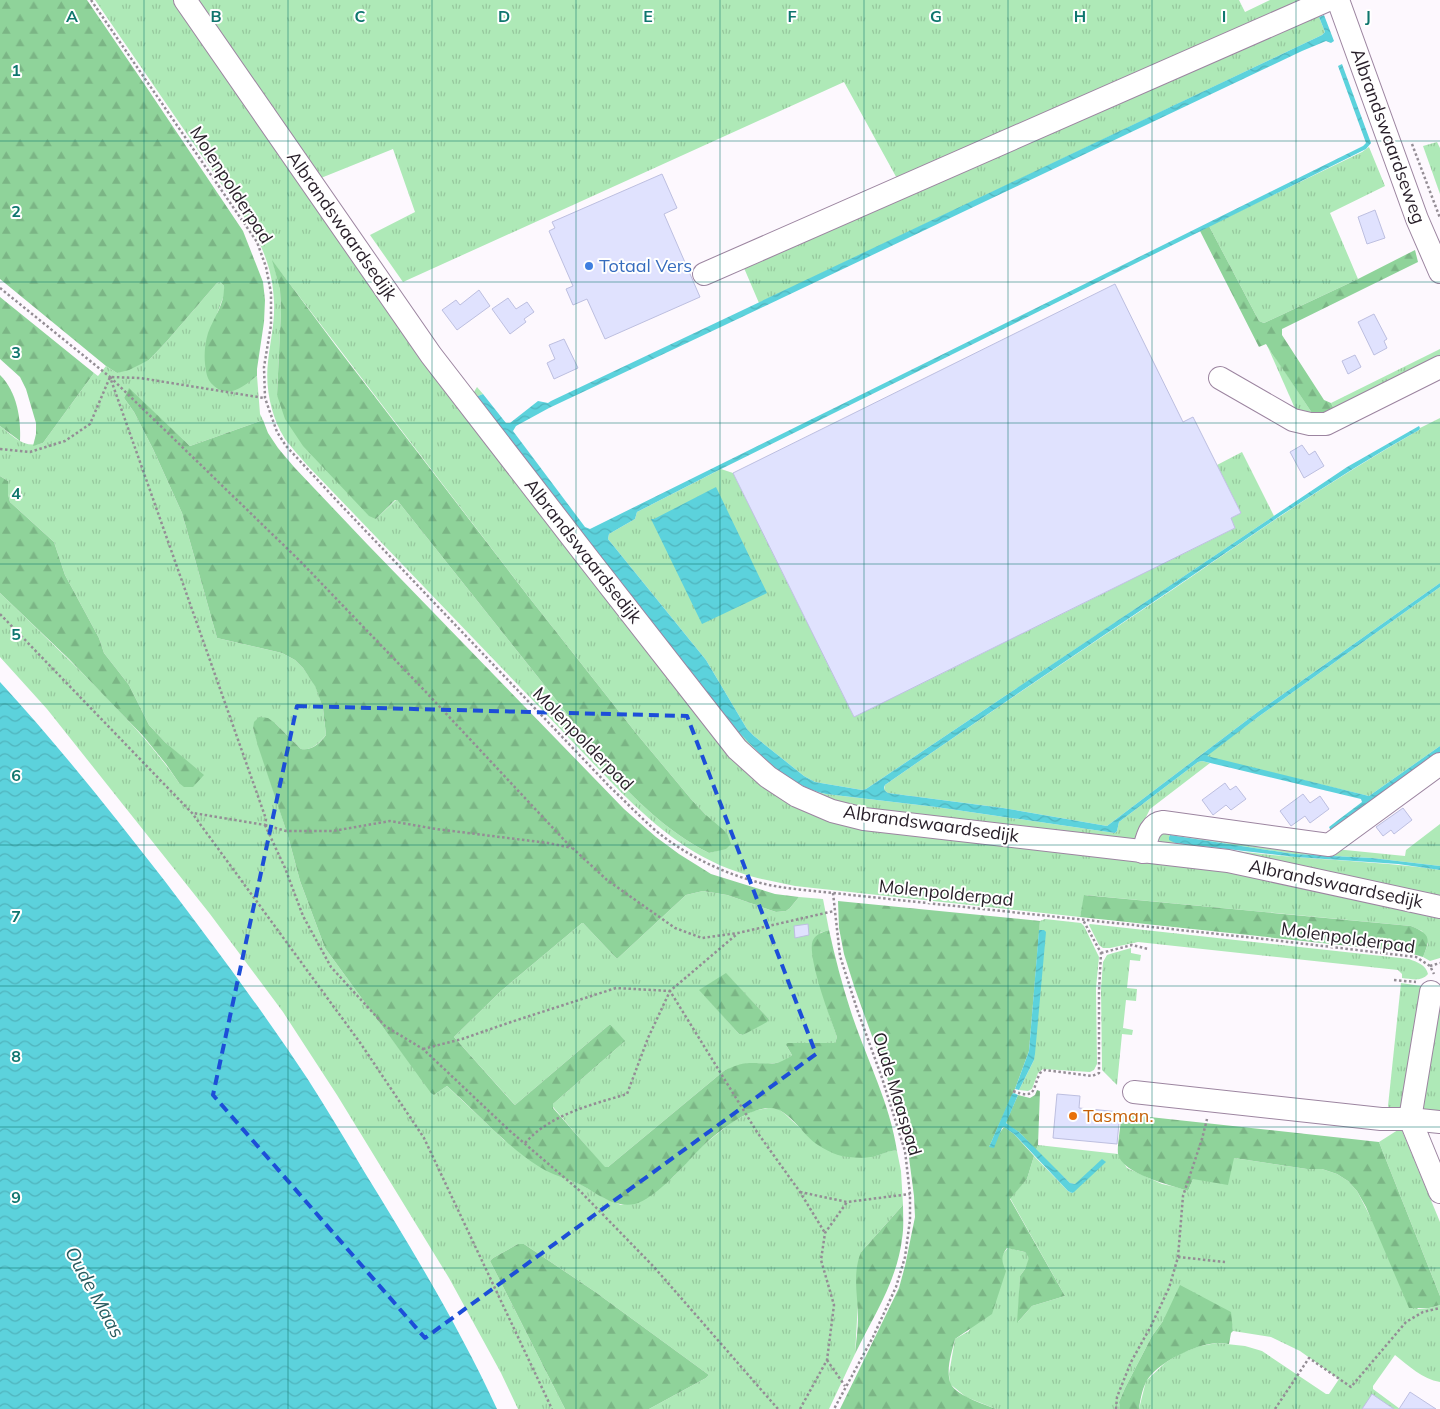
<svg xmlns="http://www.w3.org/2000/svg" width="1440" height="1409" font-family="Mulish,sans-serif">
  <defs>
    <pattern id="grass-tufts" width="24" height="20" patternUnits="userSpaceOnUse" patternTransform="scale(1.25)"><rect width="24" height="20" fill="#aee9b7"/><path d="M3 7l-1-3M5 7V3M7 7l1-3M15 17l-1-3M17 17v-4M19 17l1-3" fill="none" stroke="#96c79d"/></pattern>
    <pattern id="forest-firs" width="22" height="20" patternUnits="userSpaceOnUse" patternTransform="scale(1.25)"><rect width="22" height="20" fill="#8fd39a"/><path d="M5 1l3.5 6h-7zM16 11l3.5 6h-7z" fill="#7bb585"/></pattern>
    <pattern id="water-waves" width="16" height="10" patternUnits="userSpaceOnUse" patternTransform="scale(1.25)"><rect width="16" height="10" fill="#5cd2dc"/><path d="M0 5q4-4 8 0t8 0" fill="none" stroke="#50b4bd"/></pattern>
  </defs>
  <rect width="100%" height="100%" fill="#fdf8fe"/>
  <g fill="url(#grass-tufts)" fill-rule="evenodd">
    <path d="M95 0H178L427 359 793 800 1203 865 1440 912V958L1430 961 1423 957 1428 944 1422 931 1411 926 1085 895 1080 917 795 886C776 882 757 879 738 872 689 856 649 821 613 784L307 465C300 457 292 448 285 439 271 417 265 388 268 362 270 342 275 323 274 302 273 270 262 243 244 217ZM273 262 528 596 636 733 691 799 706 815 716 851 709 853C655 826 617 779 576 736L574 724 565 711 397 500H396L376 519 277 395 281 310 280 290Z"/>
    <path d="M197 0H1239L1245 12 1270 0H1315L900 184 844 82 403 282 370 235 415 212 393 149 316 180Z"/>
    <path d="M1319 10 1321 16 1319 17 1325 32 1322 35 759 303 744 268Z"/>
    <path d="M1437 142 1440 148V194L1423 146Z"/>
    <path d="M1369 147 1385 186 1330 213 1358 279 1264 323 1259 321 1209 226 1362 152Z"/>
    <path d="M220 282 224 286V295L217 314 237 389 257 376 260 414 263 420 190 446 129 389 124 398 134 412 153 449 182 513 217 638 282 653 295 660 303 668 315 685 323 708 326 735C319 743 312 751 301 749L275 723 253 728 288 836 300 881 325 948 385 1030 434 1095 447 1086 504 1140 604 1198 621 1205 650 1196 674 1176 701 1147 732 1122 753 1111 768 1108H777L785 1114 817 1144 876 1156 889 1151H897L901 1171 903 1205 861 1252 855 1354 829 1409H649L706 1378 709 1375 594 1291 524 1244H518L493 1258 490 1261 565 1409H518L501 1373 449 1278 337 1095 283 1012 210 914 47 709 0 657V593C35 627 70 660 104 695 131 723 157 751 179 783L203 776 165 742 149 725 129 685 104 653 99 638 65 575 54 542 10 502 8 494V481L0 476V426C14 437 24 449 43 443L94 373 98 376 106 366 117 373 149 360 167 341 217 283Z"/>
    <path d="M1266 343 1314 416 1297 413Z"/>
    <path d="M1440 349V360L1337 415 1331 403Z"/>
    <path d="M477 387 483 394 478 396 477 398 627 595 675 652 720 711 757 751 786 775 803 786 817 792 826 794 936 807 1115 833 1117 831 1119 822 1198 762 1202 761 1210 763 1150 809 1144 821 1138 839 1127 843 866 813C801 800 767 773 724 724L473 400 472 395Z"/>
    <path d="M1440 418V583L1259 711 1107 826 1003 808 888 793 884 790 885 785C981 718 1078 653 1175 588 1255 533 1334 478 1419 430L1420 428Z"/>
    <path d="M1242 452 1274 516 866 789 862 790 815 782 804 776 754 736 747 729 706 660 608 539 609 534 635 519 637 512 721 469 733 473 854 717 1235 528 1231 518 1241 513 1217 465Z"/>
    <path d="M1440 587V746L1369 796 1207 757V755L1258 717Z"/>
    <path d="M1440 824V866L1372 858 1294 854 1170 835 1169 837 1175 843C1215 848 1255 854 1296 857 1344 861 1392 863 1440 870V902L1160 844C1158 838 1159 836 1164 832L1405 856 1406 850Z"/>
    <path d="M703 891 727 895 776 912 786 911 790 908 799 897 823 899 829 930 820 933 827 1008 837 1037 835 1043 786 1045 792 1055 783 1062 768 1064 749 1063 725 1070 608 1167 605 1168 553 1107V1104L624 1042 611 1025H609L515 1105 454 1037 501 991 582 923H583L617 959 686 895ZM726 974 769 1019 743 1035 739 1034 700 990Z"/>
    <path d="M1045 919 1081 923 1084 926 1099 957 1096 988 1097 1064 1094 1070 1090 1072 1043 1069 1038 1073 1032 1089 1028 1091 1019 1090 1034 1060 1041 930H1039L1040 921Z"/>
    <path d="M1090 924 1409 959C1417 962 1426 965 1428 974 1421 982 1412 979 1402 978V974L1398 970 1138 942 1110 948H1103L1099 945 1089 925Z"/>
    <path d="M1131 948V953L1141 955 1140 961 1130 960 1127 988 1137 989 1136 1001 1126 1000 1123 1028 1133 1030 1132 1035 1122 1034 1117 1085 1102 1070 1101 989 1103 962 1107 955 1110 954Z"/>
    <path d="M1401 983 1421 986V987L1400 1112 1389 1108 1388 1106Z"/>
    <path d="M1440 998V1117L1421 1109Z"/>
    <path d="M1401 1128 1440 1222V1296L1379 1142Z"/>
    <path d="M1038 1145 1118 1154 1127 1168 1162 1184 1176 1187 1188 1191 1193 1179 1234 1158 1307 1169H1322L1337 1174 1348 1181 1357 1191 1418 1309 1429 1308 1440 1305V1382C1422 1379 1409 1366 1395 1355L1373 1386V1389L1400 1409H1139L1146 1381 1165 1363 1179 1354 1200 1346 1217 1343 1245 1346 1262 1351 1326 1394H1329L1339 1379 1300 1351 1271 1337 1233 1331 1230 1312 1163 1321 1152 1336 1125 1388 1119 1402 1120 1409H996L966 1397 950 1384 949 1374 955 1339 969 1331 1002 1263V1255L1008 1248 1025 1252 1030 1258 1025 1269 1020 1276 1018 1322 1032 1306 1065 1296 1010 1198 1027 1179 1034 1156 1068 1191 1072 1193 1075 1184 1070 1183 1067 1180 1038 1153 1036 1150Z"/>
  </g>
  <g fill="url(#forest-firs)">
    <path d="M0 0H87L145 85 243 231 263 282 265 300 264 322 257 369V376C243 386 229 400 213 385 207 380 206 372 205 364 204 354 205 343 208 333 214 317 225 304 224 286L220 282 217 283 167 341 149 360 129 370 117 373 106 366 0 279Z"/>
    <path d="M1209 226 1259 321 1264 323 1358 279 1415 250 1418 262 1282 329V335L1324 400 1331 403 1337 415 1314 416 1266 344 1259 347 1200 231Z"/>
    <path d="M272 260 336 346 528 596 636 733 691 799 706 815 727 833 731 844 726 849 709 853C655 826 617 779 576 736L574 724 565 711 397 500H395L376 519 369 516 303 446 285 419 277 395 281 310 280 290Z"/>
    <path d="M0 297 94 373 43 443 33 446 36 434V423L26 389 20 377 0 359Z"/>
    <path d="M0 375C17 392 21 418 20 441L0 426Z"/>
    <path d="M129 388 190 446 263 420 268 433 278 448 294 467 368 545 624 809 656 837 679 854 711 874 775 894 799 897 790 908 786 911 776 912 727 895 703 891 686 895 617 959 583 923H582L501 991 454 1037 513 1103 515 1105 609 1025H611L625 1041 624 1042 553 1104V1108L605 1167H608L725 1070C733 1067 740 1063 749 1063 768 1062 775 1068 792 1055L786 1045 787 1043H835L837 1037C831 1020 806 955 813 940 816 934 823 932 829 930 835 957 842 985 851 1012 866 1058 890 1103 897 1151 887 1150 885 1154 876 1156 865 1159 849 1158 838 1155 832 1153 824 1149 818 1145 802 1135 788 1106 768 1108 743 1110 712 1136 695 1154 682 1168 654 1199 635 1204 615 1208 599 1195 583 1186 573 1180 562 1178 551 1173 542 1169 533 1163 525 1157 497 1136 473 1109 447 1086L434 1095 431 1093 325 948 300 881 288 836 258 746 253 728 254 722 259 717 268 718 275 723 301 749C312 751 320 743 326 735L323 708 315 686 303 668 295 660 282 653 217 638 182 513 153 449 134 412 124 398Z"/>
    <path d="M0 476 8 481V494L10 502 54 542 65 575 99 638 104 653 129 685 149 725 165 742 204 775 193 787H184L179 783 166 764 144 737 69 659 0 593Z"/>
    <path d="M1084 895 1411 926C1430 934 1431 938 1423 957L1406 952 1080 917Z"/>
    <path d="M838 901 1040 921 1029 1051 1015 1089 989 1147 1004 1127 1014 1134 1034 1156 1027 1179 1010 1199 1065 1296 1032 1306 1017 1323 1020 1276 1025 1269 1029 1258 1025 1252 1007 1248C1001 1256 1001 1261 1006 1271L992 1314 955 1339C952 1352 946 1368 950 1382 954 1395 984 1404 996 1409H840L899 1288 905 1266 915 1217 914 1196 908 1150 898 1108 855 989 844 954 839 928Z"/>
    <path d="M726 973 769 1019 767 1022 743 1035 739 1034 699 990Z"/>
    <path d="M1037 1090 1040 1091 1038 1145 1036 1150 1019 1132 1009 1126 1006 1122 1018 1095 1030 1098 1035 1095Z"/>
    <path d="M1122 1114 1379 1142 1440 1296V1305L1429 1308H1409L1366 1207 1357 1191 1348 1181 1337 1174 1322 1169H1307L1234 1158 1228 1185 1193 1179 1188 1191C1171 1185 1122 1174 1118 1154 1117 1147 1121 1122 1122 1114Z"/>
    <path d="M903 1205C903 1216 904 1228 902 1239 897 1281 873 1317 855 1354 856 1342 858 1330 858 1318 858 1296 852 1274 861 1252Z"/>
    <path d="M518 1244H524L594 1291 709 1375 706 1378 649 1409H565L490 1261 493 1258Z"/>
    <path d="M1180 1285 1231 1312 1233 1331 1231 1333 1229 1344C1225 1344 1221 1343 1217 1343 1196 1344 1156 1363 1146 1382 1142 1390 1140 1401 1139 1409H1120L1119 1402 1125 1388 1152 1336 1163 1321Z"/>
  </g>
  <g fill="url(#water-waves)">
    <path d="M1324 15 1334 41 1331 43 1326 41 1302 51 725 325 549 408 516 426 513 431 585 527 590 529 1363 146 1366 143 1338 66 1342 64 1371 143 1366 149 713 473 637 512 635 519 609 534 608 539 706 660 747 729 754 736 804 776 815 782 862 790 866 789 1347 467 1419 426 1420 428 1419 430C1335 477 1256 532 1177 586 1079 652 981 718 885 785 883 789 884 790 888 793L1003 808 1107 826 1259 711 1440 583V587L1258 717 1207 756 1369 796 1440 746V752L1331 831 1329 827 1362 802 1361 799 1202 761 1198 762 1119 822 1117 831 1115 833 936 807 826 794C787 786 758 752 732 725L477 398 478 396 483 394 506 423H510L538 401 548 403 551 401 1322 35 1325 32 1319 17Z"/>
    <path d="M716 487 767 593 702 624 651 519H654Z"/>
    <path d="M0 682C58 745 111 812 164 880 213 945 262 1010 307 1078 327 1109 346 1141 365 1173 412 1249 459 1327 497 1409H0Z"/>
    <path d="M1170 835 1294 854 1372 858 1440 866V870L1398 864 1295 857 1175 843 1169 840V837Z"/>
    <path d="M1039 930H1044L1046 932 1035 1054 1034 1060 1019 1090 1015 1089 1029 1051Z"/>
    <path d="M1014 1093 1018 1095 1006 1123 1019 1132 1070 1183 1075 1184 1102 1159 1106 1162 1074 1192 1072 1193 1068 1191 1014 1134 1004 1127 1002 1128 994 1148 989 1147 1012 1094Z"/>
  </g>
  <g fill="#e0e2fe" stroke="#bdbfe0">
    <path d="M662 174 677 208 664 214 700 297 605 339 587 299 573 305 566 289 573 286 549 231 555 228 552 222Z"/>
    <path d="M1375 210 1385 238 1367 244 1358 217Z"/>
    <path d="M1115 284 1183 422 1193 417 1241 513 1231 518 1235 528 854 717 733 473Z"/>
    <path d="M479 290 490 306 457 330 442 310 456 300 460 305Z"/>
    <path d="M508 298 516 309 527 302 534 312 524 319 526 322 510 334 492 309Z"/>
    <path d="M1374 314 1387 339 1384 341 1387 348 1374 355 1358 322Z"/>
    <path d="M564 339 578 368 554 379 547 363 555 359 549 345Z"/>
    <path d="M1355 355 1361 367 1348 374 1342 361Z"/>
    <path d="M1302 445 1309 455 1315 451 1324 466 1304 478 1290 452Z"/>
    <path d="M1225 783 1230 790 1236 786 1246 799 1231 810 1226 805 1213 815 1202 800Z"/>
    <path d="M1303 794 1310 803 1320 796 1329 809 1310 823 1305 816 1291 826 1280 811Z"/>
    <path d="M1403 808 1412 820 1394 834 1391 830 1383 836 1376 827Z"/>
    <path d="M808 924 809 935 795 938 794 926Z"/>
    <path d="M1057 1094 1080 1096 1079 1108 1120 1112 1117 1144 1053 1138Z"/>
    <path d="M1410 1392 1436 1409H1399Z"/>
    <path d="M1372 1394 1394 1409H1362Z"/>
  </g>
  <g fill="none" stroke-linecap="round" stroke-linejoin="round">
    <g stroke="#9c85a0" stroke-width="24">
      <g id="minor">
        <path d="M185 0 431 355 587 557 737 749 768 777 797 796 832 811 864 819 1228 861 1440 907"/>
        <path d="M1338 0 1417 219 1440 272"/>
        <path d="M704 274 1328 0"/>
        <path d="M1220 378 1293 420 1310 424H1326L1440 367"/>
        <path d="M1143 852C1147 840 1148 824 1163 822L1329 845 1440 764"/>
        <path d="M1431 992 1410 1119 1440 1192"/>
        <path d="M1134 1092 1381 1119H1410L1440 1122"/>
      </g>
    </g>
    <g stroke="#948d95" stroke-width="2.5" stroke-dasharray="2.5 2.5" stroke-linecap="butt">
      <path d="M91 0 257 242 266 267 271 293V325L264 367 265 398 277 432 286 446 339 503 610 787C625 801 639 816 655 830 684 854 720 872 757 882 782 889 808 890 833 893L1255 938 1416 957 1430 966 1434 974"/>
      <path d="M1412 144 1440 218"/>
      <path d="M0 288 110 377 266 819 265 825 193 813"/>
      <path d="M110 377 300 561 424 690 567 843 607 880 675 928 702 938 738 933 834 911"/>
      <path d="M0 449 30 452 65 441 90 424 110 377 140 378 264 398"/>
      <path d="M0 614 192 813 361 1044 424 1138 552 1409"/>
      <path d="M265 825 285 868 303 916 331 967 385 1026 423 1049 510 1131 580 1191 654 1267 778 1409"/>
      <path d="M265 825 286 831H333L390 821 436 829 548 843 572 848"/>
      <path d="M833 893 840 956 857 1009 882 1078 905 1151 910 1194V1220L905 1257 896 1287 873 1337 834 1409"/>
      <path d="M1101 953 1132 945 1148 949"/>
      <path d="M1430 966 1440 963"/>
      <path d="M1394 980 1416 982"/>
      <path d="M423 1049 462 1039 511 1022 616 988 670 991 757 1132 800 1192 825 1233"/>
      <path d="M1013 1091C1037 1100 1032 1089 1040 1073L1045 1070 1092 1076 1099 1073V991L1101 953 1083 920"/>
      <path d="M525 1143C551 1114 591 1105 627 1094L648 1038 670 991 737 934"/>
      <path d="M800 1192 847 1202 910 1194"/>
      <path d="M1178 1257 1225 1262"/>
      <path d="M827 1360 845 1386"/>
      <path d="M800 1409 827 1360 834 1305 821 1260 825 1233 847 1202"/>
      <path d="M1116 1409 1117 1397 1131 1362 1151 1326 1169 1288 1178 1257 1183 1196 1202 1139 1207 1119"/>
      <path d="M1275 1409 1309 1358 1351 1387 1406 1322 1423 1312 1440 1308"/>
    </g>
    <use href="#minor" stroke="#fff" stroke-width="22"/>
  </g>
  <path fill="none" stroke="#1d4ed8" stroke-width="4" stroke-dasharray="10 6" stroke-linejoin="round" d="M297 706 687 716 816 1054 425 1338 213 1095Z"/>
  <path fill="none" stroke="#0f766e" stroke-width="1" stroke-opacity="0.55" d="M144 0V1409M288 0V1409M432 0V1409M576 0V1409M720 0V1409M864 0V1409M1008 0V1409M1152 0V1409M1296 0V1409M0 141H1440M0 282H1440M0 423H1440M0 564H1440M0 704H1440M0 845H1440M0 986H1440M0 1127H1440M0 1268H1440"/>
  <circle fill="#3f7fe0" stroke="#fff" stroke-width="2" cx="589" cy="266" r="5"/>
  <circle fill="#e8710a" stroke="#fff" stroke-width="2" cx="1073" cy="1116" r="5"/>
  <g text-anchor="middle" stroke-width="4" stroke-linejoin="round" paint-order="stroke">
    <g font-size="18" fill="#281f29" stroke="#fff">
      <text transform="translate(1388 136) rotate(70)" y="6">Albrandswaardseweg</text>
      <text transform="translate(231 185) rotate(57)" y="6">Molenpolderpad</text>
      <text transform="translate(342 226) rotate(55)" y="6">Albrandswaardsedijk</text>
      <text transform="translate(583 551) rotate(52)" y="6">Albrandswaardsedijk</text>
      <text transform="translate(583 739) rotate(46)" y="6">Molenpolderpad</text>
      <text transform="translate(931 824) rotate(8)" y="6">Albrandswaardsedijk</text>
      <text transform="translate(1336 884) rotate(12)" y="6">Albrandswaardsedijk</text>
      <text transform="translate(946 893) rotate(6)" y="6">Molenpolderpad</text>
      <text transform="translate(1348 938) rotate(8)" y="6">Molenpolderpad</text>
      <text transform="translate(897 1094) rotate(73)" y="6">Oude Maaspad</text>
    </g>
    <g font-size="18" fill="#366cbe" stroke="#fff" text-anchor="start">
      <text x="599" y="272">Totaal Vers</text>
    </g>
    <g font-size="18" fill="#c56008" stroke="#fff" text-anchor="start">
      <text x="1083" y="1122">Tasman.</text>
    </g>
    <g font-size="19" font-style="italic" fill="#275a5e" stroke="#fff">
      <text transform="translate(95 1292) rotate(61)" y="7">Oude Maas</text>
    </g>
  </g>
  <g font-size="16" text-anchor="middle" font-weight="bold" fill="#0f766e" stroke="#fff" stroke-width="4" stroke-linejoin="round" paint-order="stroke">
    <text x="72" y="22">A</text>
    <text x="216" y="22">B</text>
    <text x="360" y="22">C</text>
    <text x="504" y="22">D</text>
    <text x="648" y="22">E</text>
    <text x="792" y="22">F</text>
    <text x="936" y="22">G</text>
    <text x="1080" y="22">H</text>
    <text x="1224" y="22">I</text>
    <text x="1368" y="22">J</text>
    <text x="16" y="76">1</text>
    <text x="16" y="217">2</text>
    <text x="16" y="358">3</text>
    <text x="16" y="499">4</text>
    <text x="16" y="640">5</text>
    <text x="16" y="781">6</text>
    <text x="16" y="922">7</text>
    <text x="16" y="1062">8</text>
    <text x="16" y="1203">9</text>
  </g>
</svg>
